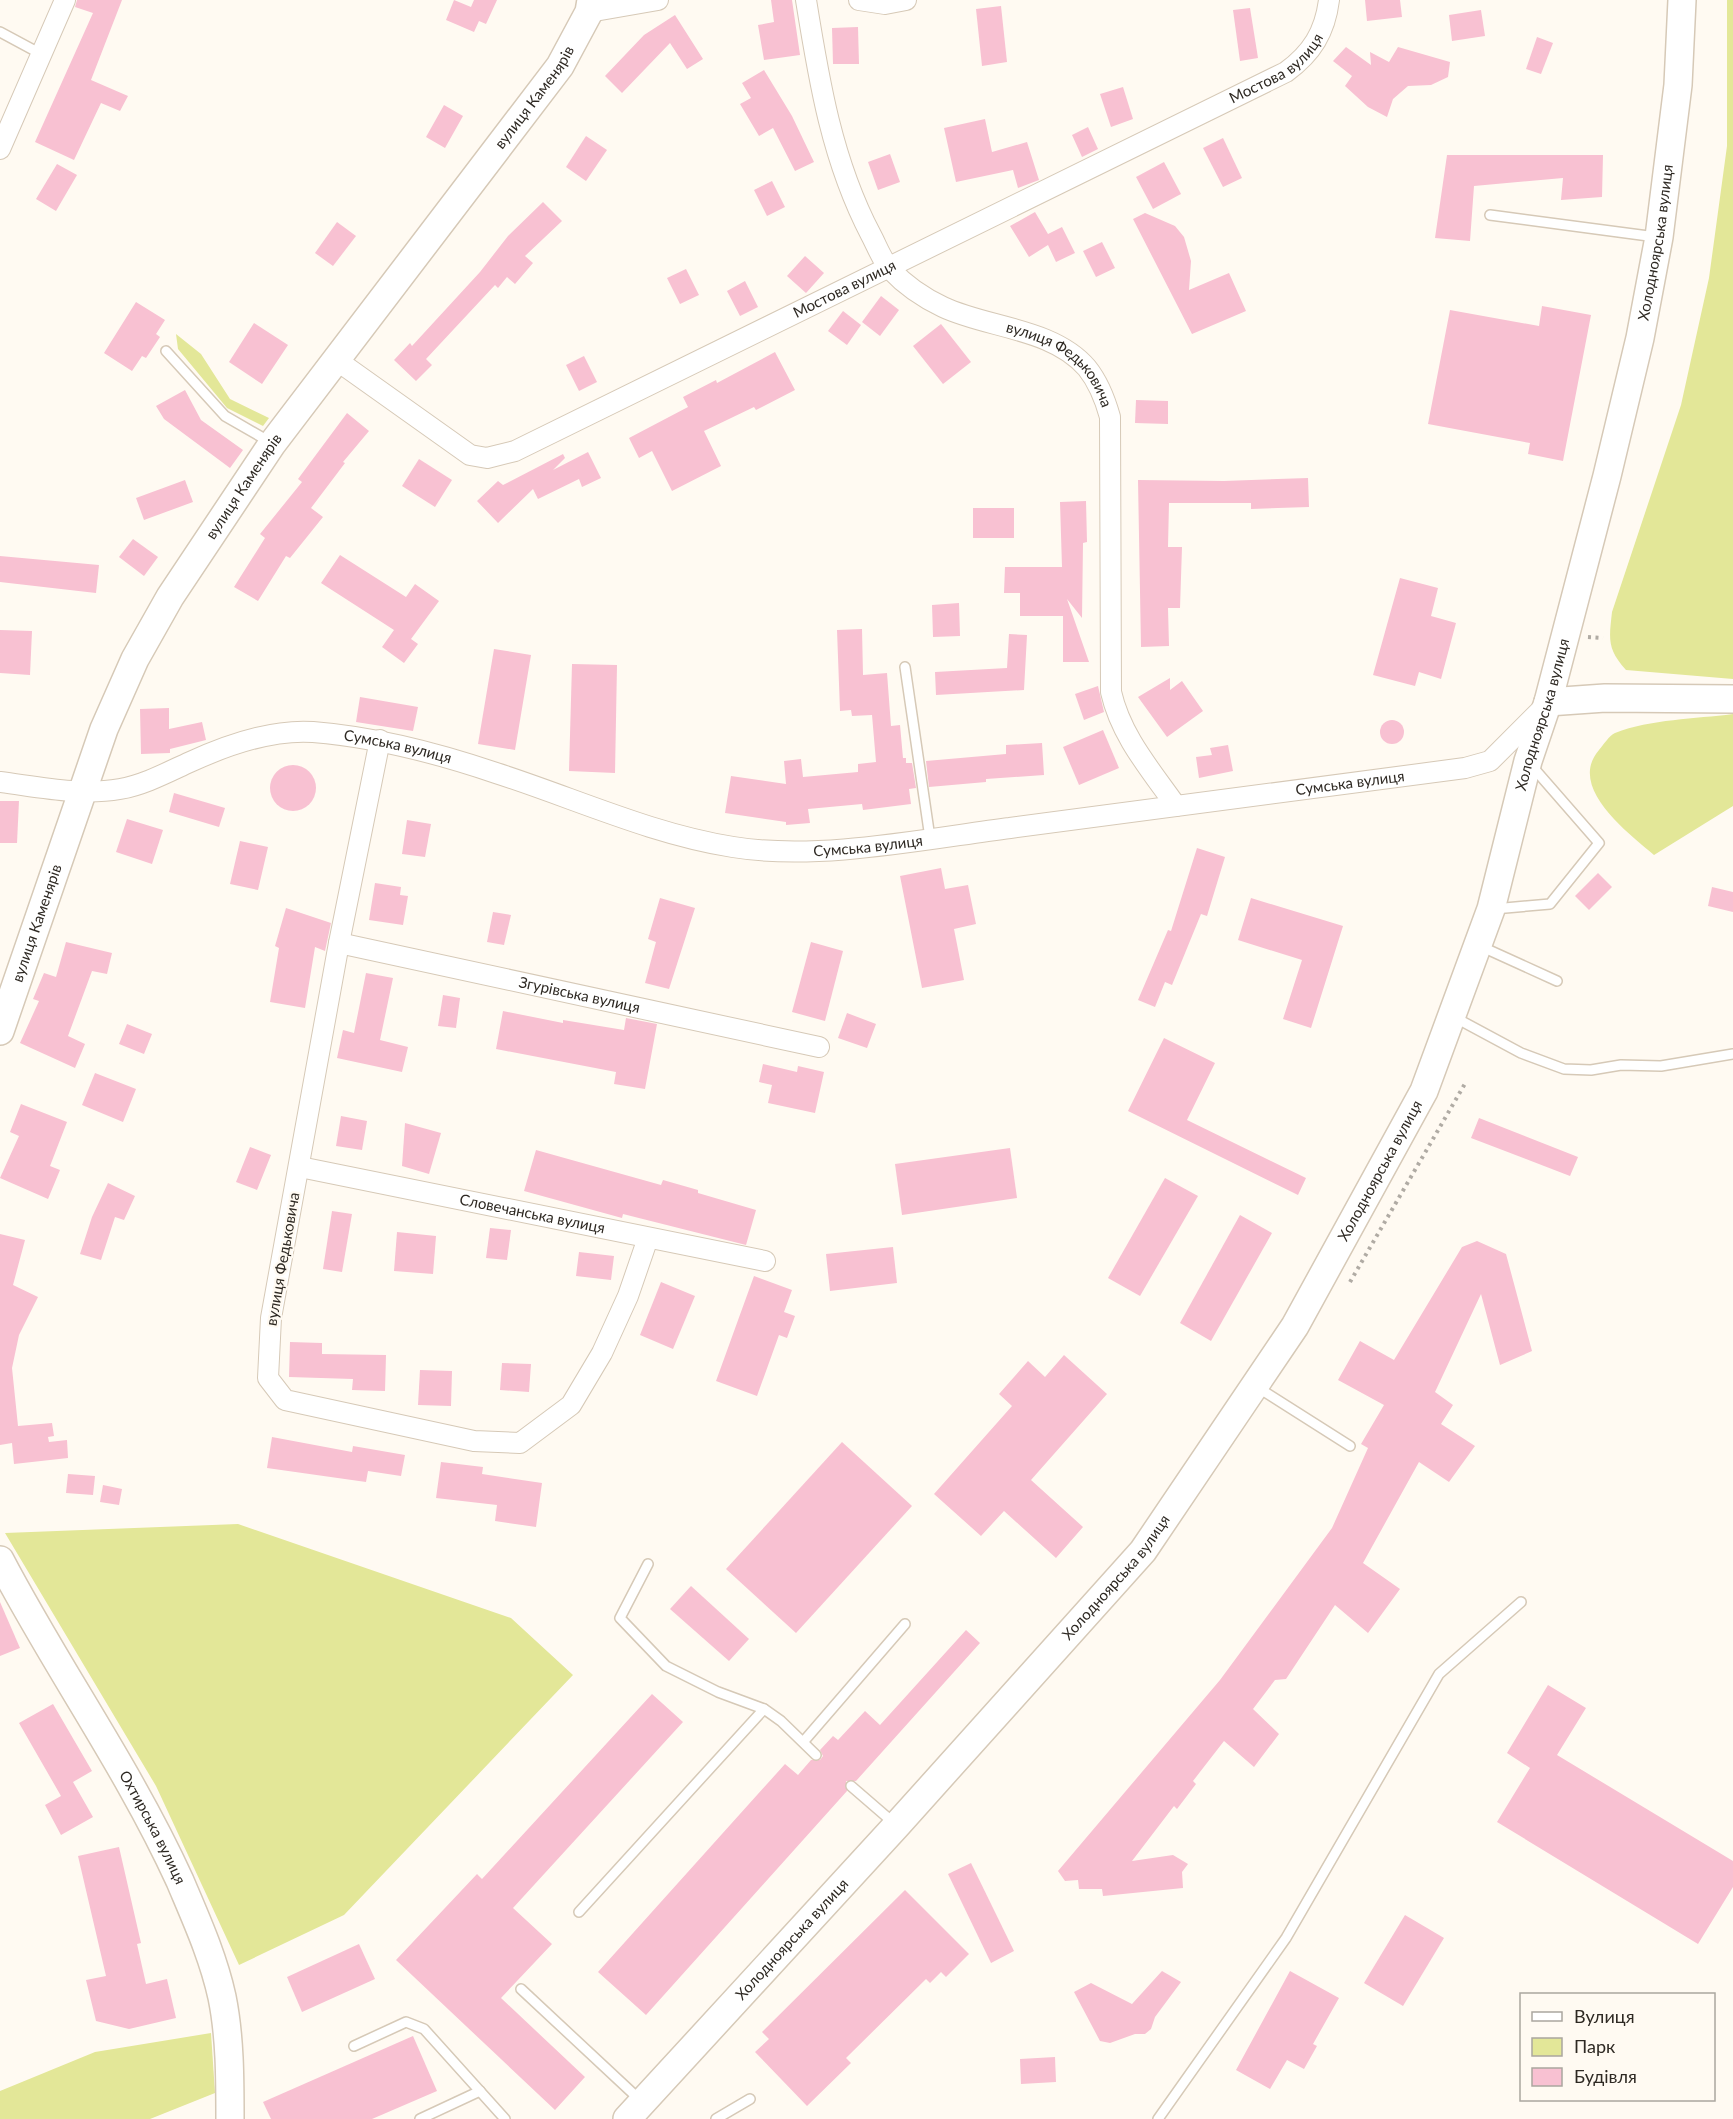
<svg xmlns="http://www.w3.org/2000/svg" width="1733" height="2119" font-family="Lato,sans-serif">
  <rect width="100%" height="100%" fill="#fffaf2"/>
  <g fill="#e3e798">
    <path d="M1727 0H1733V679L1626 670C1607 649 1609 639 1612 612L1681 405 1709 278 1727 146Z"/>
    <path d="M176 334 201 354 230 399 269 418 263 426 227 408 178 349Z"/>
    <path d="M1733 714V806L1654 855C1627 832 1567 787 1599 750 1604 744 1609 736 1615 733 1651 719 1695 719 1733 714Z"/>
    <path d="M238 1524 511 1618 573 1675 344 1915 239 1965 156 1786 5 1533Z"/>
    <path d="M211 2033 215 2093 150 2119H0V2091L95 2052Z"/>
  </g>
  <g fill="#f8c1d2">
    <path d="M77 0H122L91 80 128 96 120 111 101 103 74 160 35 142 93 13 75 7Z"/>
    <path d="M454 0 471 7 474 0H497L486 24 479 21 474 32 446 20Z"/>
    <path d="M771 0H792L800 55 764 60 758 25 774 22Z"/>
    <path d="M1365 0H1400L1402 17 1367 21Z"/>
    <path d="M1001 6 1007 62 982 66 976 9Z"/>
    <path d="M1250 8 1258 58 1240 61 1233 10Z"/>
    <path d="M1481 10 1485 36 1452 41 1449 15Z"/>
    <path d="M675 15 703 59 687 69 670 43 622 93 605 76 644 35Z"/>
    <path d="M858 27 859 64H833L832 28Z"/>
    <path d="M1537 37 1553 43 1541 74 1526 69Z"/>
    <path d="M1346 47 1371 65 1370 52 1389 62 1398 47 1450 62 1448 77 1431 85 1408 86 1393 99 1387 117 1368 107 1345 86 1352 76 1333 61Z"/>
    <path d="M764 70 792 116 814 162 795 171 773 128 759 136 740 104 751 98 742 83Z"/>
    <path d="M1123 87 1133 119 1111 127 1100 94Z"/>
    <path d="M444 105 463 116 445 148 426 137Z"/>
    <path d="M985 119 992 152 1027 142 1039 180 1018 188 1013 170 956 182 944 128Z"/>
    <path d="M1088 127 1098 149 1082 157 1072 135Z"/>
    <path d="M586 136 607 150 586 181 566 167Z"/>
    <path d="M1223 138 1242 178 1223 187 1203 148Z"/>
    <path d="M890 154 900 182 878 190 868 162Z"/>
    <path d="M1447 155H1603L1602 197 1561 200 1563 178 1474 186 1470 241 1435 238Z"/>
    <path d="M1164 162 1181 194 1153 209 1136 177Z"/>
    <path d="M57 164 77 175 56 211 36 199Z"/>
    <path d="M772 181 785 207 767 216 754 190Z"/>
    <path d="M543 202 562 221 525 256 533 263 515 284 507 277 498 288 495 285 426 359 432 365 416 381 394 360 410 343 412 346 480 272 508 236Z"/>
    <path d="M1035 212 1048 234 1062 227 1075 253 1056 262 1048 245 1029 257 1010 226Z"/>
    <path d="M1145 213 1175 226 1184 237 1191 261 1189 290 1229 273 1246 311 1192 334 1133 219Z"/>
    <path d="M337 222 356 236 333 266 315 253Z"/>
    <path d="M1102 242 1115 268 1096 277 1083 251Z"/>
    <path d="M805 256 824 273 806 293 787 276Z"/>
    <path d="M686 269 699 295 680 304 667 278Z"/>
    <path d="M745 281 758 307 740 316 727 291Z"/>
    <path d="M881 296 899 310 880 336 862 322Z"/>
    <path d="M136 302 165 320 156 334 160 337 146 358 142 356 132 371 104 353Z"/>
    <path d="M1542 306 1591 315 1563 461 1528 454 1530 443 1428 424 1450 310 1539 326Z"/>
    <path d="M843 311 861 325 847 345 828 331Z"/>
    <path d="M254 323 288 345 262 384 229 362Z"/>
    <path d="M941 324 971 362 943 384 913 346Z"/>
    <path d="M775 352 795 390 756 410 754 407 704 431 721 466 672 491 652 451 639 458 629 438 688 407 683 397 716 380 717 383Z"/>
    <path d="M584 356 597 382 579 391 566 365Z"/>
    <path d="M185 390 201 420 243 450 230 468 164 419 156 406Z"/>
    <path d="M1136 400 1168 401V424L1135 423Z"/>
    <path d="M347 413 369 431 343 462 345 463 311 508 323 517 290 558 286 556 258 601 234 587 265 538 260 534 302 482 298 479Z"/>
    <path d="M588 452 601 478 582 487 579 479 538 499 533 489 498 523 477 501 498 481 503 485 563 454 565 458 553 470Z"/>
    <path d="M419 459 452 480 435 507 402 486Z"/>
    <path d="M1308 478 1309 507 1251 509V503H1169L1168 547H1182L1180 608H1168L1169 646 1141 647 1138 480 1224 481Z"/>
    <path d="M185 480 193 502 144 520 136 498Z"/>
    <path d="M1086 501 1087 542 1083 543 1082 618 1067 599 1089 662H1063V616H1020V593H1004L1005 567H1062L1060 502Z"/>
    <rect x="973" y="508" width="41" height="30"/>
    <path d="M133 539 158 557 144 576 119 557Z"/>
    <path d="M340 555 406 597 415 584 439 601 411 639 418 644 404 663 382 647 394 630 321 583Z"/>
    <path d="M0 556 99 565 96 593 0 582Z"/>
    <path d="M1400 578 1438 588 1431 616 1456 623 1441 679 1419 672 1415 686 1373 675Z"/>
    <path d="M959 603 960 636 933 637 932 605Z"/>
    <path d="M862 629 863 675 887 673 891 726 900 725 903 758H906V763H912L916 788 909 789 911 804 863 810 862 804 808 809 810 823 786 825V822L725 813 731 776 786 784 784 761 801 759 803 777 858 772V764L876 762 872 715 852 716 851 710 840 711 837 630Z"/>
    <path d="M0 630 32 631 30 675 0 673Z"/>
    <path d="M1009 634 1027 635 1024 690 936 695 935 672 1007 668Z"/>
    <path d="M494 649 531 655 515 750 478 744Z"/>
    <path d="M572 664 617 665 615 773 569 771Z"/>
    <path d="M1170 678V690L1182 681 1203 711 1167 737 1138 697Z"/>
    <path d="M1098 686 1104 712 1084 720 1075 694Z"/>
    <path d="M360 697 418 707 413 731 356 722Z"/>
    <path d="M169 708V729L202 722 206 740 170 749V753L141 754 140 709Z"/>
    <circle cx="1392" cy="732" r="12"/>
    <path d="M1103 730 1119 768 1079 785 1063 747Z"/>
    <path d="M1042 743 1044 775 986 779V782L929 787 926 761 1006 754V745Z"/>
    <path d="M1228 745 1233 771 1199 778 1196 757 1212 755 1210 748Z"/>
    <circle cx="293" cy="788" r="23"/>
    <path d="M174 793 225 808 219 827 169 812Z"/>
    <path d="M0 801H19L17 843H0Z"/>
    <path d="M127 819 163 830 152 864 116 852Z"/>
    <path d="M407 820 431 824 425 857 402 854Z"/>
    <path d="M240 841 268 847 258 890 230 884Z"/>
    <path d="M1197 848 1225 857 1207 916 1201 914 1172 985 1165 982 1155 1007 1138 1000 1168 930 1171 931Z"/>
    <path d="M941 868 945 889 968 885 976 924 954 929 964 980 922 988 900 876Z"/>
    <path d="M1598 873 1612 887 1589 910 1575 896Z"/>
    <path d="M375 883 401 887 400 895 408 896 403 925 369 920Z"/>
    <path d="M1712 887 1733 892V912L1708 906Z"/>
    <path d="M660 898 695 908 669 989 645 983 656 942 648 939Z"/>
    <path d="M1251 898 1343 926 1311 1028 1283 1019 1302 960 1238 940Z"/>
    <path d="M286 908 331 923 325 951 315 947 305 1008 270 1002 279 948 275 946Z"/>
    <path d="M493 912 511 915 504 945 487 942Z"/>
    <path d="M66 942 112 953 107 974 92 971 68 1036 85 1044 75 1068 20 1043 39 1001 33 999 44 973 56 977Z"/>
    <path d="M811 942 843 951 825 1021 792 1012Z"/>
    <path d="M366 973 393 978 380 1040 408 1047 402 1072 337 1058 343 1030 354 1033Z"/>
    <path d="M443 995 460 998 456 1028 438 1026Z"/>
    <path d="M503 1011 563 1023V1020L624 1030 626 1018 657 1024 645 1089 614 1084 616 1072 496 1049Z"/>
    <path d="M847 1013 876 1024 867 1048 838 1038Z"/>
    <path d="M127 1024 152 1034 144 1054 119 1044Z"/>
    <path d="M1164 1038 1215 1063 1187 1120 1306 1178 1298 1195 1128 1111Z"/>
    <path d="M763 1064 797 1072 798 1066 824 1072 815 1113 768 1103 772 1085 759 1082Z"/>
    <path d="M95 1073 136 1089 123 1122 82 1105Z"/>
    <path d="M21 1104 67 1122 50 1166 60 1170 48 1199 0 1178 19 1136 10 1132Z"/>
    <path d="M341 1116 367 1121 362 1150 336 1146Z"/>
    <path d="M1479 1118 1578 1157 1570 1176 1471 1138Z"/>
    <path d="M405 1123 441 1133 429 1174 402 1166Z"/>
    <path d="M250 1147 271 1155 257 1190 236 1182Z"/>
    <path d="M1010 1148 1017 1198 902 1215 895 1164Z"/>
    <path d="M536 1150 661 1185 663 1180 698 1190V1193L756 1210 746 1245 623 1214 622 1218 524 1191Z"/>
    <path d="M1165 1178 1198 1196 1140 1296 1108 1278Z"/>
    <path d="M108 1183 135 1196 124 1220 115 1217 101 1260 80 1254 92 1217Z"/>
    <path d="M332 1211 352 1214 342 1272 323 1269Z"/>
    <path d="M1240 1215 1272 1233 1211 1341 1180 1323Z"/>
    <path d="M490 1228 511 1230 507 1260 486 1258Z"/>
    <path d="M397 1232 436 1236 433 1274 394 1271Z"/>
    <path d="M0 1234 25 1240 13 1285 38 1297 19 1335 12 1368 18 1426 52 1423 54 1436 48 1437 49 1442 67 1440 68 1458 14 1464 12 1443 0 1445Z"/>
    <path d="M1477 1241 1506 1254 1532 1351 1500 1365 1481 1294 1435 1392 1453 1405 1441 1424 1475 1446 1449 1482 1419 1462 1363 1563 1400 1589 1368 1633 1335 1605 1286 1679 1275 1680 1253 1709 1279 1734 1254 1767 1224 1741 1193 1781 1196 1784 1177 1809 1174 1806 1132 1861 1173 1855 1188 1864 1182 1872 1183 1888 1103 1896 1102 1889H1079L1078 1880 1065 1881 1058 1871 1220 1680 1332 1528 1368 1448 1361 1444 1384 1405 1338 1380 1360 1341 1394 1360 1462 1247Z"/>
    <path d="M893 1247 897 1283 830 1291 826 1254Z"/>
    <path d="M579 1252 614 1256 611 1280 576 1276Z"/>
    <path d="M754 1276 792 1290 784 1312 795 1316 787 1338 779 1335 757 1396 716 1381Z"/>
    <path d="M661 1282 695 1296 673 1349 640 1335Z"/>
    <path d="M290 1342 322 1343V1354L386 1355 385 1391 352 1390 353 1379 289 1377Z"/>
    <path d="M1064 1355 1107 1394 1031 1480 1083 1527 1056 1558 1004 1511 981 1536 934 1494 1012 1406 999 1394 1028 1361 1045 1377Z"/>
    <path d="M502 1363 531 1364 529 1392 500 1390Z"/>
    <path d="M420 1370 452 1371 451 1406 418 1405Z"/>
    <path d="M272 1437 352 1452 353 1446 405 1455 401 1476 368 1471 366 1482 267 1468Z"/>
    <path d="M842 1442 912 1506 796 1633 726 1569Z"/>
    <path d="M441 1462 483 1467 482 1474 542 1483 536 1527 495 1521 497 1505 436 1498Z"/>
    <path d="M68 1474 95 1476 93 1495 66 1493Z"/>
    <path d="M103 1485 122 1489 119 1505 100 1502Z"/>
    <path d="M691 1586 749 1639 729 1661 670 1609Z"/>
    <path d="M0 1602 20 1648 0 1656Z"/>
    <path d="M966 1630 980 1643 856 1781H846L847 1791 646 2015 598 1972 785 1764 798 1775 811 1760H820L823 1756 820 1750 833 1736 838 1740 865 1711 880 1725Z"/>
    <path d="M1548 1685 1586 1708 1557 1755 1733 1861V1887L1698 1944 1497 1822 1530 1768 1507 1753Z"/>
    <path d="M652 1694 683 1722 513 1908 552 1944 501 1998 585 2077 555 2110 396 1960 477 1874 482 1879Z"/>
    <path d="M53 1704 92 1771 73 1782 93 1817 61 1835 45 1805 61 1796 19 1723Z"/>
    <path d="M119 1847 141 1943 137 1944 146 1984 167 1979 176 2018 129 2029 96 2021 86 1980 106 1976 78 1856Z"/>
    <path d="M971 1863 1014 1951 991 1963 948 1874Z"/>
    <path d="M905 1890 969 1954 946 1977 941 1972 930 1983 926 1979 846 2058 851 2063 807 2106 755 2052 769 2039 762 2032Z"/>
    <path d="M1405 1915 1444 1938 1403 2006 1364 1983Z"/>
    <path d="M359 1944 375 1979 302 2012 287 1977Z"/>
    <path d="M1162 1971 1181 1982 1155 2017 1151 2029 1145 2034H1135L1110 2043 1100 2041 1074 1992 1091 1983 1132 2004Z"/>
    <path d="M1290 1971 1339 1998 1313 2044 1317 2046 1304 2069 1287 2060 1270 2089 1236 2070Z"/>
    <path d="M413 2036 437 2091 372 2119H271L263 2102Z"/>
    <path d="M1055 2057 1056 2082 1021 2084 1020 2059Z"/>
  </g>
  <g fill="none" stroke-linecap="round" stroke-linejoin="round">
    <g stroke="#d6c9b7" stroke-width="12">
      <g id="lane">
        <path d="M0 32 41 54"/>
        <path d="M1490 215 1656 237"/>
        <path d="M166 351 225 416 270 442"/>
        <path d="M905 667 930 838"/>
        <path d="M1494 909 1550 904 1599 843 1531 765"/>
        <path d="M1480 946 1557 981"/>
        <path d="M1454 1017 1521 1053 1564 1069 1591 1070 1621 1065 1661 1066 1733 1054"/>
        <path d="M1257 1387 1350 1446"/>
        <path d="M648 1564 620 1618 666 1666 718 1692 764 1709 781 1721 816 1755"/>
        <path d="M804 1741 905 1624"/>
        <path d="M851 1786 895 1824"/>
        <path d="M579 1912 764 1709"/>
        <path d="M521 1989 640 2100"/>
        <path d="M354 2046 406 2022 424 2029 505 2119"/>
        <path d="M420 2119 480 2091"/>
        <path d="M716 2119 750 2099"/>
        <path d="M1158 2119 1286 1938 1439 1674 1521 1602"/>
      </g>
    </g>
    <g stroke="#d6c9b7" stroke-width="22">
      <g id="street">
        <path id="s1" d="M806 0C819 81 832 161 871 235 877 246 882 261 891 270 905 285 924 298 943 307 987 328 1053 328 1087 368 1099 383 1105 399 1110 417L1111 692C1121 736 1150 769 1176 806"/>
        <path d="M859 0 885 4 906 0"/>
        <path d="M589 12 658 0"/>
        <path d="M0 149 65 0"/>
        <path id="s2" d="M335 359 470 455 487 458 515 451 1286 72C1312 53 1325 32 1329 0"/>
        <path d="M380 740 339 943 271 1318 268 1378 285 1400 474 1441 520 1443 571 1405 602 1353 628 1296 648 1238"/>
        <path id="s3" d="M0 782C39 787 80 796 120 789 144 785 168 772 190 762 227 745 271 729 313 732 375 737 437 753 496 773 574 798 651 834 733 847 818 861 925 839 1010 828 1162 808 1314 788 1465 768L1490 761 1543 708"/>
        <path id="s4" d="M339 943 819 1047"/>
        <path id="s5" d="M300 1167 765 1261"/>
      </g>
    </g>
    <g stroke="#d6c9b7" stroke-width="30">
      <g id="secondary">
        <path d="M1548 702 1605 698 1733 699"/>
        <path id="s6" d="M0 1031 104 729 135 659 170 597 272 444 560 66 589 12 591 0"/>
        <path id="s7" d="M0 1560C57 1669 129 1769 180 1881 196 1919 213 1956 222 1997 230 2036 230 2079 230 2119"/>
        <path id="s8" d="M627 2119 897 1825 1143 1551 1295 1326 1424 1091 1491 909 1528 761 1548 702 1607 476 1640 338 1659 237 1678 85 1682 0"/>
      </g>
    </g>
    <g stroke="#b0aba4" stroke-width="4" stroke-dasharray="3 4.5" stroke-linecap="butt">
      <path d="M1588 637 1603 638"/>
      <path d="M1350 1282 1466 1082"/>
    </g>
    <use href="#lane" stroke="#fff" stroke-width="9"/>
    <use href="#street" stroke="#fff" stroke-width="20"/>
    <use href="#secondary" stroke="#fff" stroke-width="27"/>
  </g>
  <g text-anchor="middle" stroke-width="4.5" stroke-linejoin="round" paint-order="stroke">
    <g font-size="15" fill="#2e2923" stroke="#fffaf2">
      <text dy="5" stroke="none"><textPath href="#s2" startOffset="1065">Мостова вулиця</textPath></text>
      <text dy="5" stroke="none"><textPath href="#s6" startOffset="1086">вулиця Каменярів</textPath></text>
      <text dy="5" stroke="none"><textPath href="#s8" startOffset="2188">Холодноярська вулиця</textPath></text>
      <text dy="5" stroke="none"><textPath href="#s2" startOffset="579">Мостова вулиця</textPath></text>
      <text dy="5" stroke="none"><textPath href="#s1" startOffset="484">вулиця Федьковича</textPath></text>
      <text dy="5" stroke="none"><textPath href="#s6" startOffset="600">вулиця Каменярів</textPath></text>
      <text dy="5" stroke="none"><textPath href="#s8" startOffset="1702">Холодноярська вулиця</textPath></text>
      <text dy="5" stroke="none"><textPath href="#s3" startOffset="410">Сумська вулиця</textPath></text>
      <text dy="5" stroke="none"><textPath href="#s3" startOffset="1382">Сумська вулиця</textPath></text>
      <text dy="5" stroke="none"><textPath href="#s3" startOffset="896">Сумська вулиця</textPath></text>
      <text dy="5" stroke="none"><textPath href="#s6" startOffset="114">вулиця Каменярів</textPath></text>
      <text dy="5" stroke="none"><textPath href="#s4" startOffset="246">Згурівська вулиця</textPath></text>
      <text dy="5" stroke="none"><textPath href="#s8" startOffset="1216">Холодноярська вулиця</textPath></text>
      <text dy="5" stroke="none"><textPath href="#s5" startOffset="237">Словечанська вулиця</textPath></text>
      <text transform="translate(283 1259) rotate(-80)" y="5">вулиця Федьковича</text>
      <text dy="5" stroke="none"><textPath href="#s8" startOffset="730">Холодноярська вулиця</textPath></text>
      <text dy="5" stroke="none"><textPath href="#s7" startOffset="308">Охтирська вулиця</textPath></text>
      <text dy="5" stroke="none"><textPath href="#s8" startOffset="244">Холодноярська вулиця</textPath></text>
    </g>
  </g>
  <rect x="1520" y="1993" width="195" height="108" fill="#fffaf2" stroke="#aba69f" stroke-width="1.5"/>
  <rect x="1532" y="2012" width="30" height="9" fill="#ffffff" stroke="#aba69f" stroke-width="1.5"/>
  <text x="1574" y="2023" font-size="18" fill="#2e2923">Вулиця</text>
  <rect x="1532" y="2038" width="30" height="18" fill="#e3e798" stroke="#aba69f" stroke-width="1.5"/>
  <text x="1574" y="2053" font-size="18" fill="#2e2923">Парк</text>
  <rect x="1532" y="2068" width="30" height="18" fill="#f8c1d2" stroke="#aba69f" stroke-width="1.5"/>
  <text x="1574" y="2083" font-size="18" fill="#2e2923">Будівля</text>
</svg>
